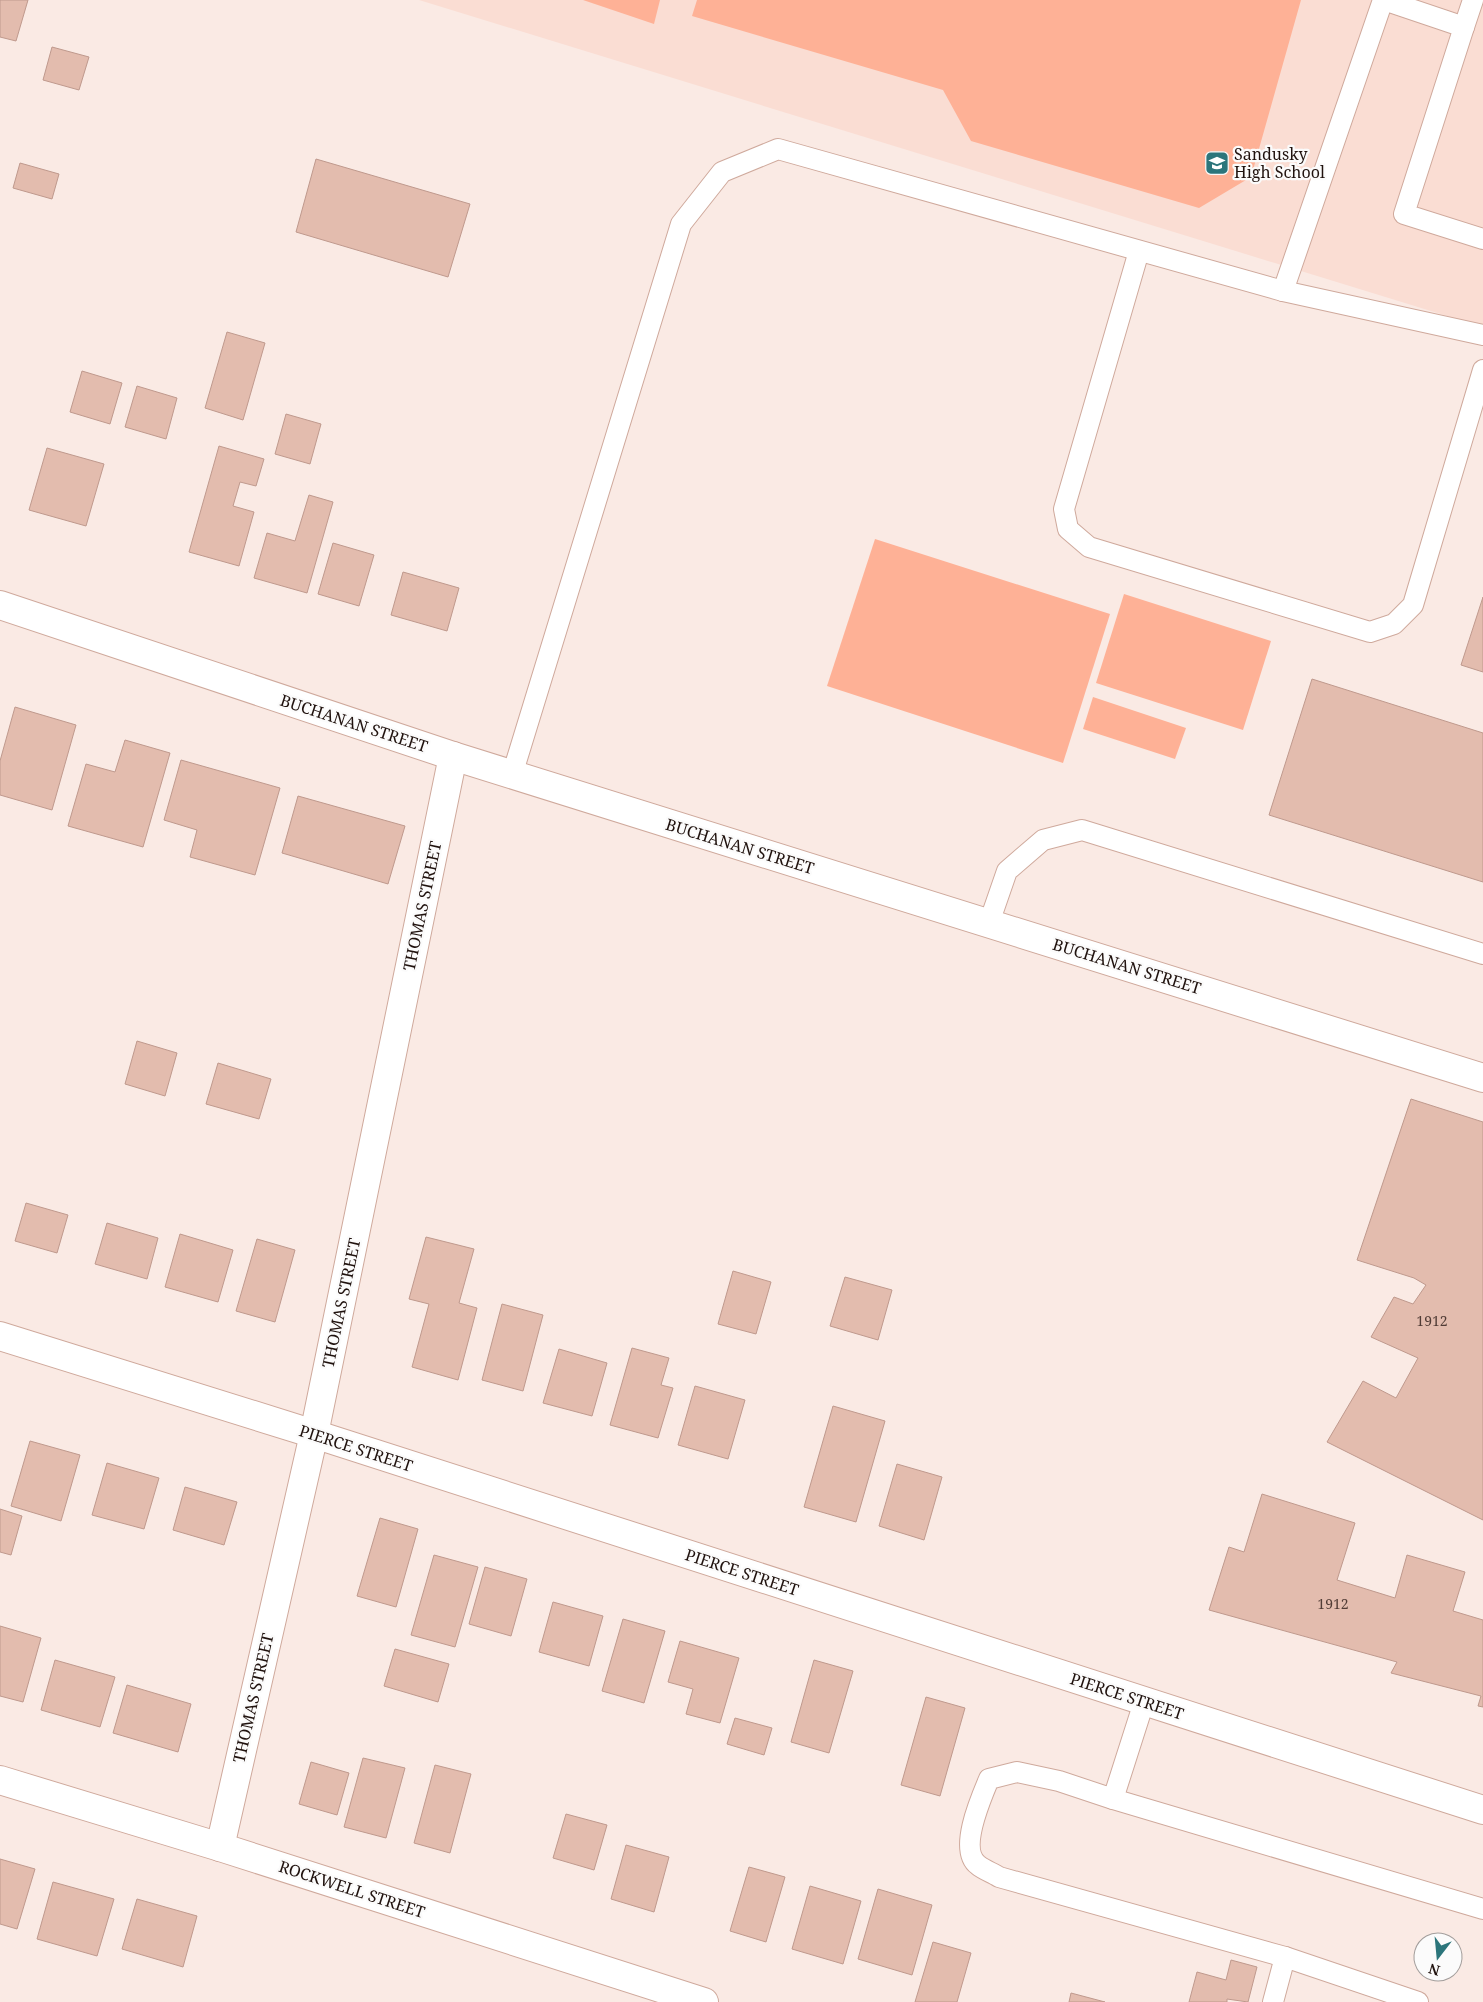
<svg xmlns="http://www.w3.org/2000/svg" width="1483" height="2002" font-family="'Noto Serif',serif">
  <rect width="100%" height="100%" fill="#faeae4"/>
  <path fill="#faddd3" d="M419 0H1483V327Z"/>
  <g fill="#feb196">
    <path d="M583 0H660L654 24Z"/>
    <path d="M697 0H1301L1251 177 1199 208 971 141 943 90 692 16Z"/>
    <path d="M875 539 1110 614 1063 763 827 686Z"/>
    <path d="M1124 594 1271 641 1243 730 1096 683Z"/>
    <path d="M1093 697 1186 728 1175 759 1083 729Z"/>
  </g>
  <g fill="#e3bcae" stroke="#bf998d">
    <path d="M0 0H28L16 41 0 37Z"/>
    <path d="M52 47 89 57 79 90 43 80Z"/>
    <path d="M316 159 470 204 448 277 296 232Z"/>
    <path d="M20 163 59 174 52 199 13 188Z"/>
    <path d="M227 332 265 343 243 420 205 408Z"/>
    <path d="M82 371 122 383 110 424 70 412Z"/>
    <path d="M137 386 177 398 166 439 125 427Z"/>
    <path d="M286 414 321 424 310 464 275 454Z"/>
    <path d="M219 446 264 459 256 486 240 482 233 506 254 512 239 566 189 552Z"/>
    <path d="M47 448 104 464 86 526 29 510Z"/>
    <path d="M309 495 333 502 307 593 254 578 267 533 295 541Z"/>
    <path d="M333 543 374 555 359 606 318 594Z"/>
    <path d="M403 572 459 588 447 631 391 615Z"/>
    <path d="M1483 597V672L1461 665Z"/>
    <path d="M1312 679 1483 733V882L1269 815Z"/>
    <path d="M15 707 76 725 52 810 0 795V761Z"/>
    <path d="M125 740 170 753 143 847 68 826 86 764 115 772Z"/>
    <path d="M181 760 280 788 255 875 190 857 197 830 164 820Z"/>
    <path d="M298 796 405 826 388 884 282 853Z"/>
    <path d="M137 1041 177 1053 165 1096 125 1084Z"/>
    <path d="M218 1063 271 1079 259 1119 206 1104Z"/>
    <path d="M1411 1099 1483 1122V1520L1327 1442 1363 1381 1396 1398 1418 1358 1371 1337 1394 1297 1413 1304 1426 1285 1414 1278 1357 1260Z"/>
    <path d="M26 1203 68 1215 57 1253 15 1241Z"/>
    <path d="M107 1223 158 1238 147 1279 95 1264Z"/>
    <path d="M180 1234 233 1250 218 1302 165 1287Z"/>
    <path d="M426 1237 474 1249 459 1303 477 1308 458 1380 412 1367 429 1304 409 1299Z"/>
    <path d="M257 1239 295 1250 275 1322 236 1311Z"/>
    <path d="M733 1271 771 1282 756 1334 718 1324Z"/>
    <path d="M845 1277 892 1290 878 1340 830 1326Z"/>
    <path d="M502 1304 543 1315 523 1391 482 1380Z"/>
    <path d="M632 1348 669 1358 661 1385 673 1388 658 1438 610 1425Z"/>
    <path d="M559 1349 607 1363 592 1416 543 1403Z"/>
    <path d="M695 1386 745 1400 728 1459 678 1445Z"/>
    <path d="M833 1406 885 1421 856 1522 804 1507Z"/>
    <path d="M30 1441 80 1455 61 1521 11 1506Z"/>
    <path d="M107 1463 159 1478 144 1529 92 1515Z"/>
    <path d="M897 1464 942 1477 924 1540 879 1526Z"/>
    <path d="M185 1487 237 1502 224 1545 173 1530Z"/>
    <path d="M1262 1494 1355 1523 1337 1580 1395 1598 1407 1555 1465 1572 1453 1611 1483 1620V1707L1478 1706 1481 1696 1391 1673 1397 1662 1209 1610 1229 1547 1244 1552Z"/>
    <path d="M0 1509 22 1516 11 1555 0 1552Z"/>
    <path d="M380 1518 418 1529 396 1607 357 1596Z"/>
    <path d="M434 1555 478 1567 455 1647 411 1635Z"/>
    <path d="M485 1567 527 1579 511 1636 469 1624Z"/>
    <path d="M553 1602 603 1616 589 1666 539 1652Z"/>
    <path d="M623 1619 665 1631 644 1703 602 1691Z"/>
    <path d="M0 1626 41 1638 23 1702 0 1696Z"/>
    <path d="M680 1641 739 1658 720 1723 686 1714 693 1689 668 1682Z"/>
    <path d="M395 1649 449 1664 438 1702 384 1686Z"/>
    <path d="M55 1660 115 1677 100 1727 41 1710Z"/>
    <path d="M814 1660 853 1671 829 1753 791 1742Z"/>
    <path d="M127 1685 191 1704 178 1752 113 1733Z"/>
    <path d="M926 1697 965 1708 940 1796 901 1785Z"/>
    <path d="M735 1718 772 1728 764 1755 727 1744Z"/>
    <path d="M363 1758 405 1768 386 1838 344 1827Z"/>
    <path d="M311 1762 349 1773 337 1815 299 1804Z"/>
    <path d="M435 1765 471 1774 450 1853 414 1843Z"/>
    <path d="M566 1814 607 1825 594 1870 553 1858Z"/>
    <path d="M626 1845 669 1857 654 1912 611 1899Z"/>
    <path d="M0 1859 35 1869 17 1929 0 1924Z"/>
    <path d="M749 1867 785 1877 766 1942 730 1931Z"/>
    <path d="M53 1882 114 1899 97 1956 37 1939Z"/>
    <path d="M810 1886 861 1901 843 1964 792 1949Z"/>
    <path d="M878 1889 932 1905 912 1975 858 1959Z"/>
    <path d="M137 1899 197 1916 183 1967 122 1949Z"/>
    <path d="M933 1942 971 1953 957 2002H915Z"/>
    <path d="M1231 1960 1257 1967 1248 2002 1227 1999V2002H1189L1197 1972 1226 1980Z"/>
    <path d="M1071 1993 1105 2002H1069Z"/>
  </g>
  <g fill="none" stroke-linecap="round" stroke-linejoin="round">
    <g stroke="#cfa99c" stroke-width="22">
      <g id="service">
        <path d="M1384 0 1464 27 1404 214 1483 239"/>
        <path d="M1464 27 1473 0"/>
        <path d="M1139 251 1064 509 1068 529 1089 547 1370 632 1394 624 1413 605 1483 370"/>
        <path d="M1283 291 1383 0"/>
        <path d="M512 775 681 224 722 172 778 149 1283 291 1483 335"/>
        <path d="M989 923 1007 871 1043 840 1082 830 1483 954"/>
        <path d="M1144 1702 1113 1799 1059 1781 1017 1772 989 1779C981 1798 958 1850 978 1865 984 1870 993 1873 999 1877L1285 1957 1418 2002"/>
        <path d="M1113 1799 1483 1909"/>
        <path d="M1273 2002 1285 1957"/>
      </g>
    </g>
    <g stroke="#cfa99c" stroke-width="30">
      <g id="minor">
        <path d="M0 605 453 756 1483 1078"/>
        <path d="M0 1336 314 1434 1483 1810"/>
        <path d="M0 1780 220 1847 704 2002"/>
        <path d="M220 1847 314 1434 453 756"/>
      </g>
    </g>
    <use href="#service" stroke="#fff" stroke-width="20"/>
    <use href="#minor" stroke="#fff" stroke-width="28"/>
  </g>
  <defs>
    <g id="school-square" transform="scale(1.25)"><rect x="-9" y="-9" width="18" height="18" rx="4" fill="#2c757b" stroke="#fbfbfb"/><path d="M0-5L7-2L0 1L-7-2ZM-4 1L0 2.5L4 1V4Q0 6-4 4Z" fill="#fff"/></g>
  </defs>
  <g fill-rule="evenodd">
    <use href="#school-square" x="1217" y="163"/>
  </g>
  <g text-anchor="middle" stroke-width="4.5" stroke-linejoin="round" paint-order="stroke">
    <g font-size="14" fill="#513c36">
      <text x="1432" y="1326">1912</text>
      <text x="1333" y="1609">1912</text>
    </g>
    <g font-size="16" fill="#20120e" stroke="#fbfbfb" text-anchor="start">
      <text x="1234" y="160">Sandusky<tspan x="1234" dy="18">High School</tspan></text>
    </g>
    <g font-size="16" fill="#20120e" stroke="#fbfbfb">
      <text transform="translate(354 723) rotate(18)" y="6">BUCHANAN STREET</text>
      <text transform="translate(740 846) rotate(17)" y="6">BUCHANAN STREET</text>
      <text transform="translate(422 906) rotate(-78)" y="6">THOMAS STREET</text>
      <text transform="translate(1127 966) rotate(17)" y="6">BUCHANAN STREET</text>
      <text transform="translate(341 1303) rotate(-78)" y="6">THOMAS STREET</text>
      <text transform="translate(356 1448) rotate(18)" y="6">PIERCE STREET</text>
      <text transform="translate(742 1572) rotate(18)" y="6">PIERCE STREET</text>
      <text transform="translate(1127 1696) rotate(18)" y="6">PIERCE STREET</text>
      <text transform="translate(253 1698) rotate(-77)" y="6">THOMAS STREET</text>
      <text transform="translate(352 1889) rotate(18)" y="6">ROCKWELL STREET</text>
    </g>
  </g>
  <g transform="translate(1438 1957) rotate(196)"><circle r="24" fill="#fbfbfb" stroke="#a39e9c"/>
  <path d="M0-4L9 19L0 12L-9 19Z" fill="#2c757b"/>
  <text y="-8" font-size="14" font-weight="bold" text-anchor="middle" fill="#20120e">N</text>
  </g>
</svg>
